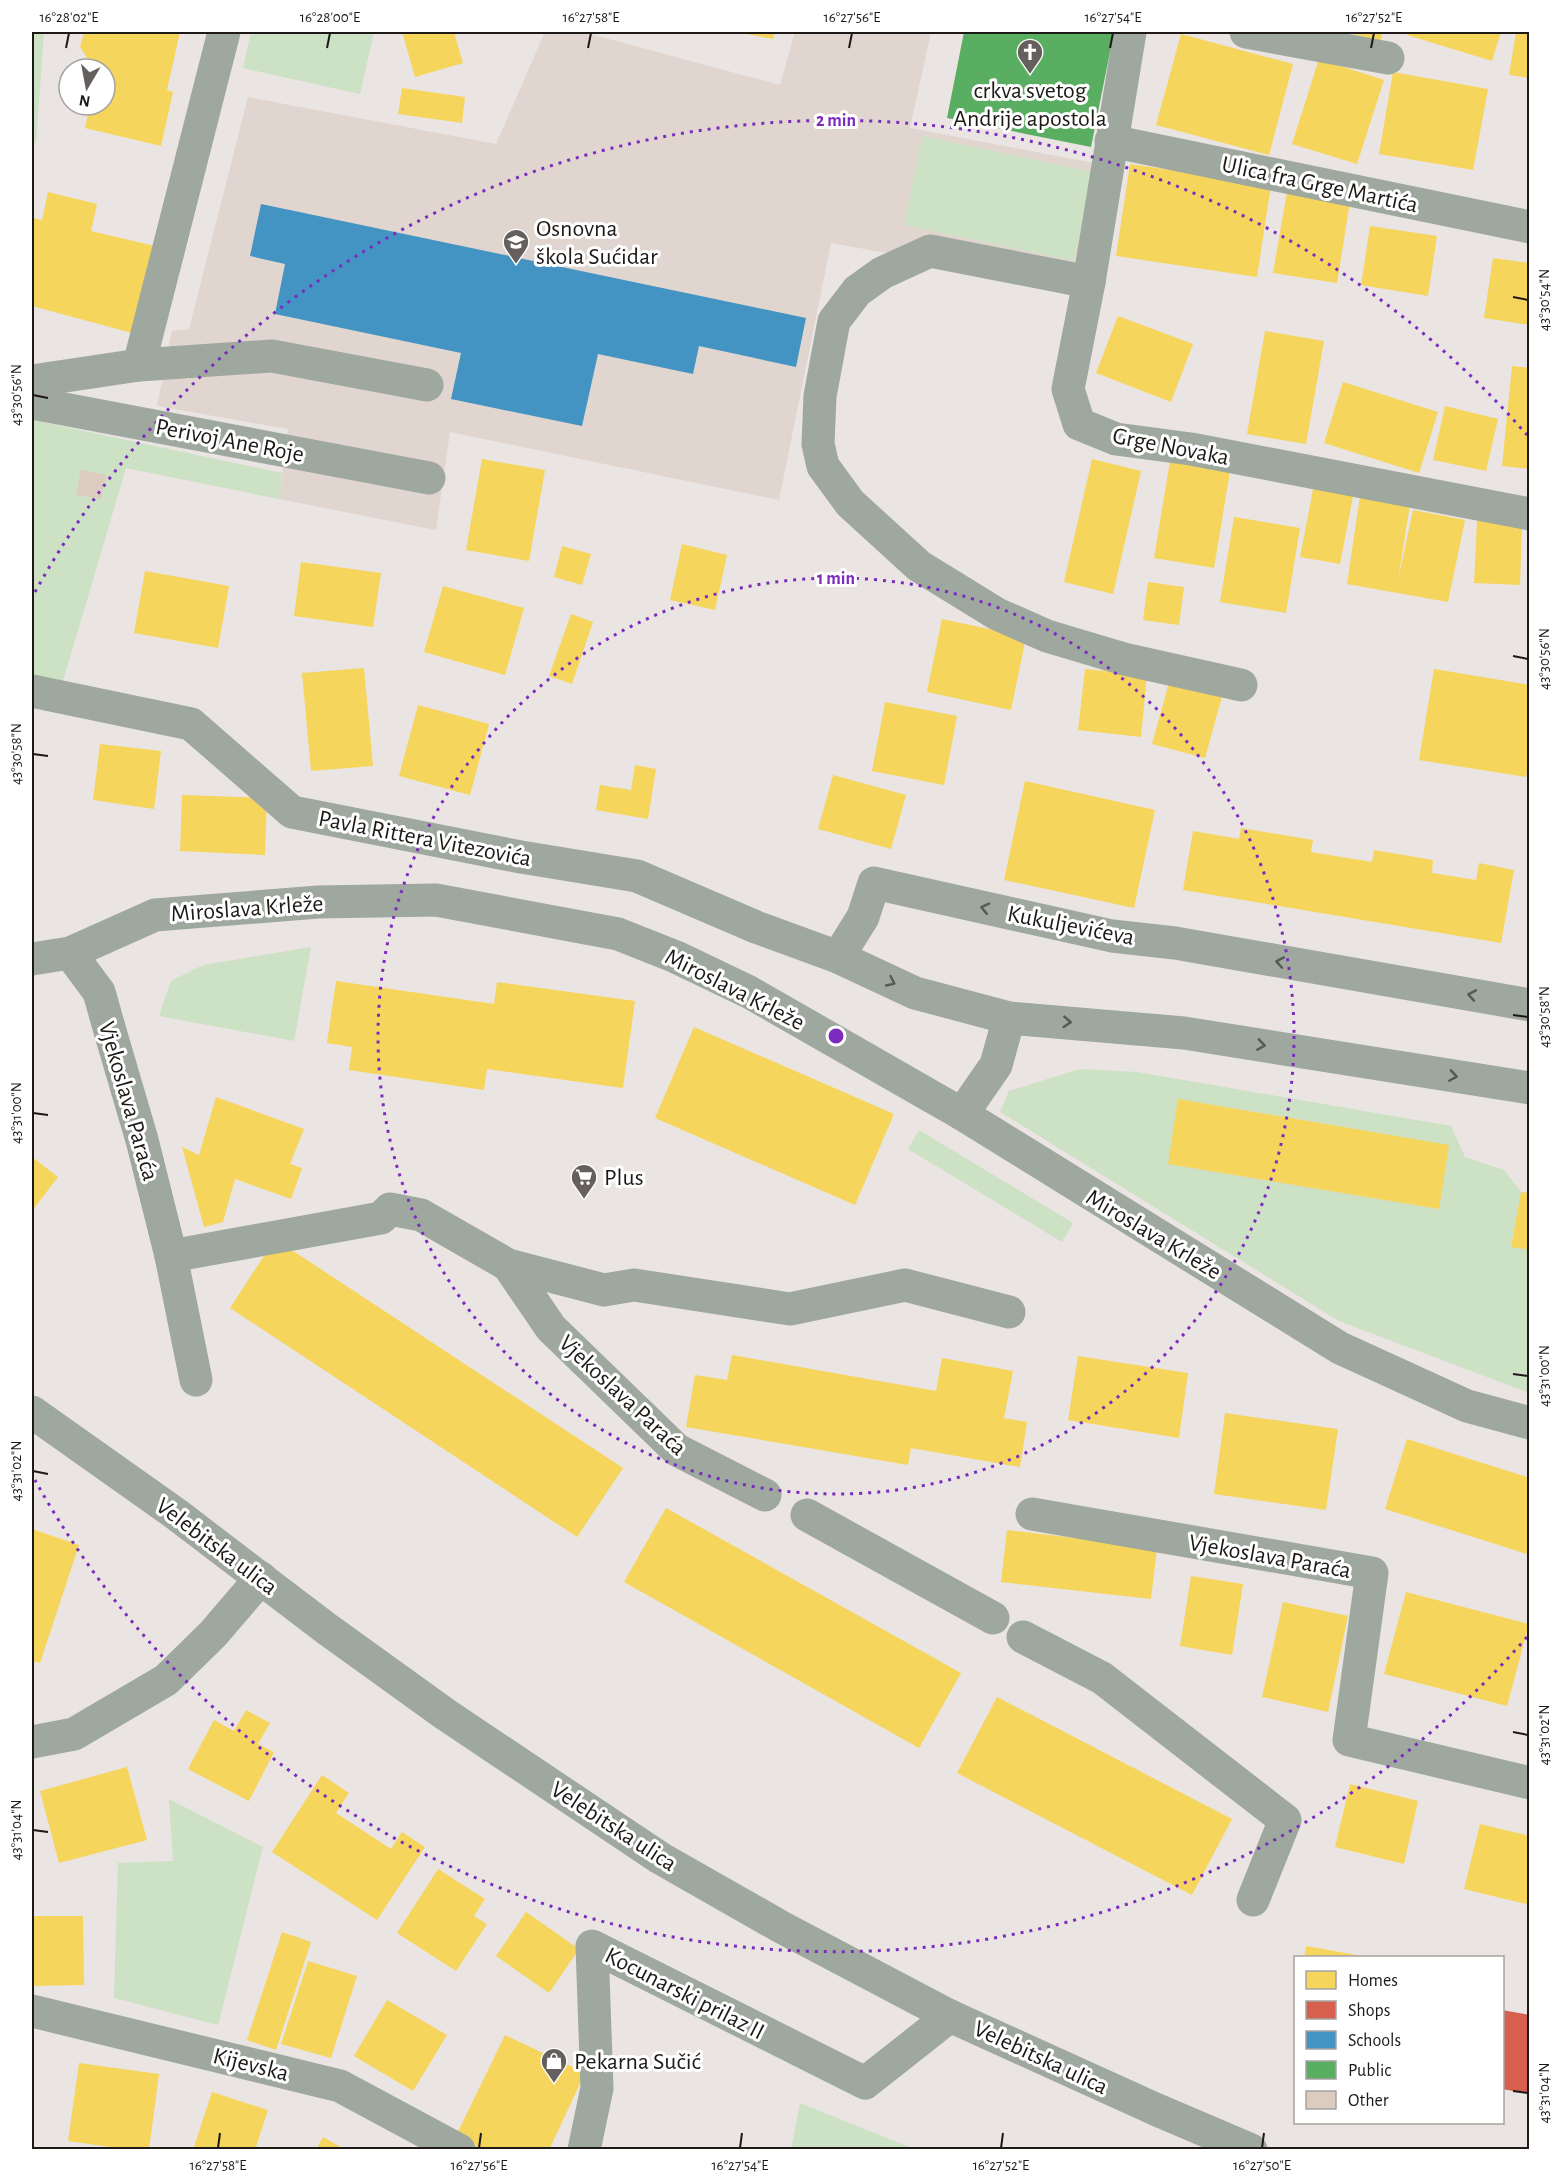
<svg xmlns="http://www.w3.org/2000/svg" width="1561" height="2181" font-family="'Alegreya Sans',sans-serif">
  <rect width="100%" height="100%" fill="#eae4e2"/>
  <path fill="#e1d5cf" d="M545 32H583L780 85 795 32H931L910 128 1099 164 1084 288 831 243 779 500 450 432 436 530 279 499 288 429 157 406 172 331 189 329 248 97 496 144Z"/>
  <g fill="#cde1c5">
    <path d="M32 32H44L36 144 32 136Z"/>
    <path d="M251 32H374L360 94 243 68Z"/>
    <path d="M922 136 1093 172 1074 261 904 225Z"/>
    <path d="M32 420 282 473 279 499 126 468 61 688 32 682Z"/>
    <path d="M311 947 294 1041 159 1016 171 981 203 965Z"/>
    <path d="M1080 1069 1137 1072 1451 1126 1465 1157 1504 1170 1521 1192 1511 1246 1529 1250V1393L1339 1321 1000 1112 1009 1091Z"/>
    <path d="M919 1130 1073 1223 1062 1242 908 1149Z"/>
    <path d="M169 1799 263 1847 218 2025 114 1998 118 1863 173 1861Z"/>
    <path d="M800 2103 914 2149H791Z"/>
  </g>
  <g fill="#f6d55c">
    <path d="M84 32H180L167 90 173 92 161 146 85 128 90 105H105V69H94L80 47Z"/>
    <path d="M402 32H454L463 63 415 77Z"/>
    <path d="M1347 32H1383L1380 42Z"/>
    <path d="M1408 32H1501L1492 61 1407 35Z"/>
    <path d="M1516 32H1530V78L1509 75Z"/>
    <path d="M741 33V32H775L773 39Z"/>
    <path d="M1181 34 1293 64 1269 155 1156 125Z"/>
    <path d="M1319 59 1384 80 1357 164 1292 144Z"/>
    <path d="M1393 72 1488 89 1473 170 1379 154Z"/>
    <path d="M402 88 465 97 462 123 398 114Z"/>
    <path d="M1130 164 1271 185 1257 277 1116 256Z"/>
    <path d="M48 192 97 204 91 231 155 246 132 333 32 306V223L33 218 42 220Z"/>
    <path d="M1287 192 1350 202 1337 283 1273 273Z"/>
    <path d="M1370 226 1437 236 1428 296 1361 285Z"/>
    <path d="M1493 258 1530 263V325L1484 318Z"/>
    <path d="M1118 316 1193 344 1171 402 1096 373Z"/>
    <path d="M1265 331 1324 341 1306 444 1247 434Z"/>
    <path d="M1512 366 1530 368V469L1502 466Z"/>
    <path d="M1343 382 1438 412 1419 473 1324 443Z"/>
    <path d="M1445 406 1498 419 1486 471 1433 460Z"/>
    <path d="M1171 455 1231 465 1214 568 1154 558Z"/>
    <path d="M482 459 545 470 529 561 466 550Z"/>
    <path d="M1092 459 1141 471 1113 594 1064 582Z"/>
    <path d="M1315 479 1355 486 1340 564 1300 557Z"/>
    <path d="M1360 496 1410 504 1398 580 1413 510 1465 520 1448 602 1347 584Z"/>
    <path d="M1234 517 1300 528 1286 613 1220 602Z"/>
    <path d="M1477 521 1522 523 1520 585 1474 583Z"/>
    <path d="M682 544 727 555 715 610 670 600Z"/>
    <path d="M562 546 591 554 582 585 554 577Z"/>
    <path d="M301 562 381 573 373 627 294 616Z"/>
    <path d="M145 571 229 586 218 648 134 633Z"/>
    <path d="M1148 582 1184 587 1179 625 1143 620Z"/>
    <path d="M443 586 524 608 505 675 424 652Z"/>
    <path d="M571 614 593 622 572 684 549 676Z"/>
    <path d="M942 619 1026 637 1011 710 927 692Z"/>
    <path d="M364 668 373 766 311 771 302 673Z"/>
    <path d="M1085 669 1147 675 1141 737 1078 730Z"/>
    <path d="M1434 669 1530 685V756L1526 777 1419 760Z"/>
    <path d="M1170 679 1223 693 1205 758 1152 744Z"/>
    <path d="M885 702 957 716 944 785 872 771Z"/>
    <path d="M418 705 489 724 470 795 399 776Z"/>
    <path d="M100 744 161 751 154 809 93 800Z"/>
    <path d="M635 765 656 769 648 819 596 810 600 785 631 790Z"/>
    <path d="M833 775 906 795 891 849 818 829Z"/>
    <path d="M1025 781 1155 810 1134 908 1004 880Z"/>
    <path d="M182 795 267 798 265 855 180 851Z"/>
    <path d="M1241 828 1313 840 1311 852 1372 862 1374 850 1433 860 1432 873 1476 880 1479 863 1514 870 1501 943 1183 890 1193 831 1239 839Z"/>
    <path d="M336 981 494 1004 497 982 635 1001 623 1088 487 1069 484 1090 349 1070 352 1047 327 1043Z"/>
    <path d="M694 1027 894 1114 855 1205 655 1118Z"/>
    <path d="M216 1097 304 1129 290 1164 302 1168 291 1199 235 1179 223 1222 204 1227 182 1147 199 1155Z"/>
    <path d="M1178 1099 1449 1145 1439 1209 1168 1164Z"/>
    <path d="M32 1157 58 1177 32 1211Z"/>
    <path d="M1521 1192 1530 1193V1250L1511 1247Z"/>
    <path d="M275 1239 623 1468 577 1537 230 1308Z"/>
    <path d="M732 1355 936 1391 942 1358 1013 1371 1004 1418 1027 1422 1020 1467 911 1448 908 1465 686 1427 695 1375 727 1380Z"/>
    <path d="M1078 1356 1188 1373 1179 1438 1068 1420Z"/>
    <path d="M1225 1413 1338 1429 1326 1510 1214 1494Z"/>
    <path d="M1407 1439 1530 1478V1555L1385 1509Z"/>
    <path d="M666 1508 961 1673 919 1748 624 1582Z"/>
    <path d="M32 1529 79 1545 40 1663 32 1661Z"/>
    <path d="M1007 1530 1157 1548 1151 1599 1001 1582Z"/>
    <path d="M1191 1576 1243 1584 1232 1655 1180 1646Z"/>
    <path d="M1406 1592 1529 1624 1507 1706 1384 1674Z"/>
    <path d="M1283 1602 1348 1616 1328 1712 1262 1697Z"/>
    <path d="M997 1697 1232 1819 1192 1895 957 1773Z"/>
    <path d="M246 1710 270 1723 258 1744 274 1752 249 1801 188 1769 214 1720 234 1731Z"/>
    <path d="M127 1767 147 1840 59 1863 40 1791Z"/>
    <path d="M322 1775 349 1793 336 1813 391 1849 402 1832 425 1847 377 1920 272 1852Z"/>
    <path d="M1350 1784 1418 1801 1404 1864 1335 1847Z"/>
    <path d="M1480 1824 1530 1836V1905L1464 1889Z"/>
    <path d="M438 1869 485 1899 474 1916 487 1924 456 1971 397 1933Z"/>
    <path d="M526 1912 579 1949 549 1993 496 1956Z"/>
    <path d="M32 1916H83L84 1985 32 1986Z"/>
    <path d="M282 1932 311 1942 276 2050 247 2040Z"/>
    <path d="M1306 1946 1362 1956V1958H1304Z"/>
    <path d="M308 1961 357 1976 331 2058 281 2044Z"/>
    <path d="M387 2000 447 2035 413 2091 354 2056Z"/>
    <path d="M505 2035 585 2073 549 2150H468L453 2142Z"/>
    <path d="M79 2063 159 2074 149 2150H131L68 2141Z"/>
    <path d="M212 2092 268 2110 255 2150H193Z"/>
    <path d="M323 2137 346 2150H316Z"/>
  </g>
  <path fill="#d6604d" d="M1502 2010 1530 2015V2094L1502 2089Z"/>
  <path fill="#4393c3" d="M261 204 806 318 796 367 699 346 693 374 598 354 582 426 451 399 461 353 275 314 285 264 250 256Z"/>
  <path fill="#5aae61" d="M964 32H1114L1091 147 947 118Z"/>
  <path fill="#dccbbf" d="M81 470 106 475 101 499 76 495Z"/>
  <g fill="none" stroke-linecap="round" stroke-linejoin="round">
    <g stroke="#9ea89f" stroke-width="33">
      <path d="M1130 32 1089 282 1068 389 1079 424 1116 439 1191 449 1530 514"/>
      <path d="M1246 32 1388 58"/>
      <path d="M1111 141 1530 227"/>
      <path d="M1089 282 930 251 882 273 857 291 834 321 820 396 818 444 823 466 850 503 919 566 997 614 1047 636 1124 659 1241 685"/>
      <path d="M139 365 224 32"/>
      <path d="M32 381 139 365 272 356 427 385"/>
      <path d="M32 403 429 478"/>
      <path d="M32 691 191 724 292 812 521 857 637 876 756 927 838 957 915 993 1009 1018 1184 1033 1530 1088"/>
      <path d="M70 953 99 992 110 1031 142 1140 171 1256 196 1380"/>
      <path d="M838 957 863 917 874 883 1112 936 1175 943 1530 1005"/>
      <path d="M32 959 70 953 155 915 318 902 436 900 618 934 676 957 749 992 962 1114 1340 1348 1467 1406 1530 1423"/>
      <path d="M962 1114 996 1065 1009 1018"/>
      <path d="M171 1256 381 1218 390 1209 421 1215 508 1265 604 1290 634 1285 790 1309 905 1285 1009 1312"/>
      <path d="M508 1265 551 1328 677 1450 765 1495"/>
      <path d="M32 1412 176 1514 327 1629 445 1714 660 1858 783 1928 950 2016 1155 2109 1251 2150"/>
      <path d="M1032 1514 1372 1573 1349 1740 1530 1783"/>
      <path d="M807 1515 993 1618"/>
      <path d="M1023 1637 1102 1678 1285 1820 1253 1900"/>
      <path d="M32 1742 74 1734 166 1680 213 1634 261 1578"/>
      <path d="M32 2011 340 2086 459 2150"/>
      <path d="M584 2150 597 2088 592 1946 865 2083 950 2016"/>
    </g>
  </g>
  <defs><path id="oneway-chevron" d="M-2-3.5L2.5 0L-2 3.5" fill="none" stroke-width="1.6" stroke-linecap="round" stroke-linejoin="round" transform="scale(1.5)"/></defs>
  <g stroke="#575954">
    <use href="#oneway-chevron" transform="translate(985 908) rotate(-167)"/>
    <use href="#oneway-chevron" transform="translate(1280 962) rotate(-170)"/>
    <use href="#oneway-chevron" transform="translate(891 982) rotate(25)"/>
    <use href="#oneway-chevron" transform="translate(1472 995) rotate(-170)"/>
    <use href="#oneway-chevron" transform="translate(1067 1022) rotate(4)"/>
    <use href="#oneway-chevron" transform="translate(1261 1045) rotate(9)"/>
    <use href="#oneway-chevron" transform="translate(1453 1076) rotate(9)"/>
  </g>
  <path fill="none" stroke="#1d1917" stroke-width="2" d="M66 48 69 33M327 48 330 33M588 48 591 33M849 48 852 33M1110 48 1113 33M1371 48 1374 33M1513 297 1528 300M33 395 48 398M1513 656 1528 659M33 754 48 756M1513 1015 1528 1017M33 1113 48 1115M1513 1374 1528 1376M33 1471 48 1474M1513 1732 1528 1735M33 1830 48 1832M1513 2091 1528 2093M218 2148 220 2133M479 2148 481 2133M740 2148 742 2133M1001 2148 1003 2133M1262 2148 1264 2133"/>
  <g fill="none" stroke="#7b2cbf" stroke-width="3" stroke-dasharray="3 6">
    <circle cx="836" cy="1036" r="458"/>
    <path d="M1527 1637A916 916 0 0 1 35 1480M35 592A916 916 0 0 1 1527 435"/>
  </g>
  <defs>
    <g id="church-pin" transform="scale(1.35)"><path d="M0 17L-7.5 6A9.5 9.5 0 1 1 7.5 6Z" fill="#65605e" stroke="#fff"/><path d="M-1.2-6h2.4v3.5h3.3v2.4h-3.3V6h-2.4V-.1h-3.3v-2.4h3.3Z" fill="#fff"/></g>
    <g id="school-pin" transform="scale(1.35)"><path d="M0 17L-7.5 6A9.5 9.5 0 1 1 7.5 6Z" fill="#65605e" stroke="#fff"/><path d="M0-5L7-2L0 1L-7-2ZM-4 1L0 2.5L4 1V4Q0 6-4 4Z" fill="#fff"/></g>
    <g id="supermarket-pin" transform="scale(1.35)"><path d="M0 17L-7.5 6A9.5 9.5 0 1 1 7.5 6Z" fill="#65605e" stroke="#fff"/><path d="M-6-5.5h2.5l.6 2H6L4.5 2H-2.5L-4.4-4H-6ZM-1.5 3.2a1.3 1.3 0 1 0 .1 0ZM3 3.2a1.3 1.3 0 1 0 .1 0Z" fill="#fff"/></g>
    <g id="shop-pin" transform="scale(1.35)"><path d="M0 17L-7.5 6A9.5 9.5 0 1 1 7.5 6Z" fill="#65605e" stroke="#fff"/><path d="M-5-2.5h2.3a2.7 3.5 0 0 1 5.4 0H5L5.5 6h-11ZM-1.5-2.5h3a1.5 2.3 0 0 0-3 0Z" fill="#fff"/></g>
  </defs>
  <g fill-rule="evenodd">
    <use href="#church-pin" x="1030" y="52"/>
    <use href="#school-pin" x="516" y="242"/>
    <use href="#supermarket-pin" x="584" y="1177"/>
    <use href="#shop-pin" x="554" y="2061"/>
  </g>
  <g text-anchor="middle" stroke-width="6" stroke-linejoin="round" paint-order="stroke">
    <g font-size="24" fill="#1d1917" stroke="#fff" text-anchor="start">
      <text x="1030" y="98" text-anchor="middle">crkva svetog<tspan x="1030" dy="28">Andrije apostola</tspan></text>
      <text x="536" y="236">Osnovna<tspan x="536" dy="28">škola Sućidar</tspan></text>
      <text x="604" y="1185">Plus</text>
      <text x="574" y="2069">Pekarna Sučić</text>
    </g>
    <g font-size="24" fill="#1d1917" stroke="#fff">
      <text transform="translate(1320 184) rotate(12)" y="8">Ulica fra Grge Martića</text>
      <text transform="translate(230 440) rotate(11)" y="8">Perivoj Ane Roje</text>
      <text transform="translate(1171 446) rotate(11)" y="8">Grge Novaka</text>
      <text transform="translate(425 838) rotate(11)" y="8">Pavla Rittera Vitezovića</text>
      <text transform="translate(247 908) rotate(-4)" y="8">Miroslava Krleže</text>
      <text transform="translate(1071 925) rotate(11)" y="8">Kukuljevićeva</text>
      <text transform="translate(735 989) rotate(27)" y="8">Miroslava Krleže</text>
      <text transform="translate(129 1101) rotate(74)" y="8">Vjekoslava Paraća</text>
      <text transform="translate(1154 1234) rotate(31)" y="8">Miroslava Krleže</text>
      <text transform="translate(623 1395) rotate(43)" y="8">Vjekoslava Paraća</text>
      <text transform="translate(217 1546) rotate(37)" y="8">Velebitska ulica</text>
      <text transform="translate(1270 1556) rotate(10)" y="8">Vjekoslava Paraća</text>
      <text transform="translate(614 1826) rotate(33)" y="8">Velebitska ulica</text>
      <text transform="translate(685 1993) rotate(27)" y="8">Kocunarski prilaz II</text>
      <text transform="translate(1041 2057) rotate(25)" y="8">Velebitska ulica</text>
      <text transform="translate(251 2064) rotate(14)" y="8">Kijevska</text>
    </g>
  </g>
  <circle cx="836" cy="1036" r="9" fill="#7b2cbf" stroke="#fff" stroke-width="3"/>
  <g font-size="18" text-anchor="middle" font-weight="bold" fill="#7b2cbf" stroke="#fff" stroke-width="6" stroke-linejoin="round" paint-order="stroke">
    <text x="836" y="126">2 min</text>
    <text x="836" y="584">1 min</text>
  </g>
  <rect width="1561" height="2181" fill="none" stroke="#ffffff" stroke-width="66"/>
  <rect x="1294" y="1956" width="210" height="168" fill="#ffffff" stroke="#a5a3a2" stroke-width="1.5"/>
  <rect x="1306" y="1971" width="30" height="18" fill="#f6d55c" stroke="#a5a3a2" stroke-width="1.5"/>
  <text x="1348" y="1986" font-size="18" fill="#1d1917">Homes</text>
  <rect x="1306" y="2001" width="30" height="18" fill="#d6604d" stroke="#a5a3a2" stroke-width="1.5"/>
  <text x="1348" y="2016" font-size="18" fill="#1d1917">Shops</text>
  <rect x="1306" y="2031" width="30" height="18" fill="#4393c3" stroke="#a5a3a2" stroke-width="1.5"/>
  <text x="1348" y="2046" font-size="18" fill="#1d1917">Schools</text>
  <rect x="1306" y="2061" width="30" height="18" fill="#5aae61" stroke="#a5a3a2" stroke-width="1.5"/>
  <text x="1348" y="2076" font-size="18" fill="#1d1917">Public</text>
  <rect x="1306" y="2091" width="30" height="18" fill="#dccbbf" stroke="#a5a3a2" stroke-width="1.5"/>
  <text x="1348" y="2106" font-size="18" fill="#1d1917">Other</text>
  <g transform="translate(87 87) rotate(190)"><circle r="28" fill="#ffffff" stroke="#a5a3a2" stroke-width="1.5"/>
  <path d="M0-4.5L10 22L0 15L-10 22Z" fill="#65605e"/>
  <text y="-9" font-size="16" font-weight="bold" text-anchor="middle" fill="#1d1917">N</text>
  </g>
  <rect x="33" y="33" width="1495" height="2115" fill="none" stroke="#1d1917" stroke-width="2"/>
  <g font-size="15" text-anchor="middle" fill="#1d1917">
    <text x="69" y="22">16°28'02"E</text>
    <text x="330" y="22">16°28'00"E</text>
    <text x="591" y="22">16°27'58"E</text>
    <text x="852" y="22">16°27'56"E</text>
    <text x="1113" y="22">16°27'54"E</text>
    <text x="1374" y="22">16°27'52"E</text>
    <text transform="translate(1544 300) rotate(-90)" y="5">43°30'54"N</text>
    <text transform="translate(16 395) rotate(-90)" y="5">43°30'56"N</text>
    <text transform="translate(1544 659) rotate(-90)" y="5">43°30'56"N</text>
    <text transform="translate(16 754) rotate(-90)" y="5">43°30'58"N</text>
    <text transform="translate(1544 1017) rotate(-90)" y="5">43°30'58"N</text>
    <text transform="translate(16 1113) rotate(-90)" y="5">43°31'00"N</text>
    <text transform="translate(1544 1376) rotate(-90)" y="5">43°31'00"N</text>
    <text transform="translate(16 1471) rotate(-90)" y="5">43°31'02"N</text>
    <text transform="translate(1544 1735) rotate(-90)" y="5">43°31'02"N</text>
    <text transform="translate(16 1830) rotate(-90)" y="5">43°31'04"N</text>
    <text transform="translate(1544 2093) rotate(-90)" y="5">43°31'04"N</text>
    <text x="218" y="2170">16°27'58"E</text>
    <text x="479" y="2170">16°27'56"E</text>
    <text x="740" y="2170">16°27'54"E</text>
    <text x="1001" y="2170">16°27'52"E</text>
    <text x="1262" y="2170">16°27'50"E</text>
  </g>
</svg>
